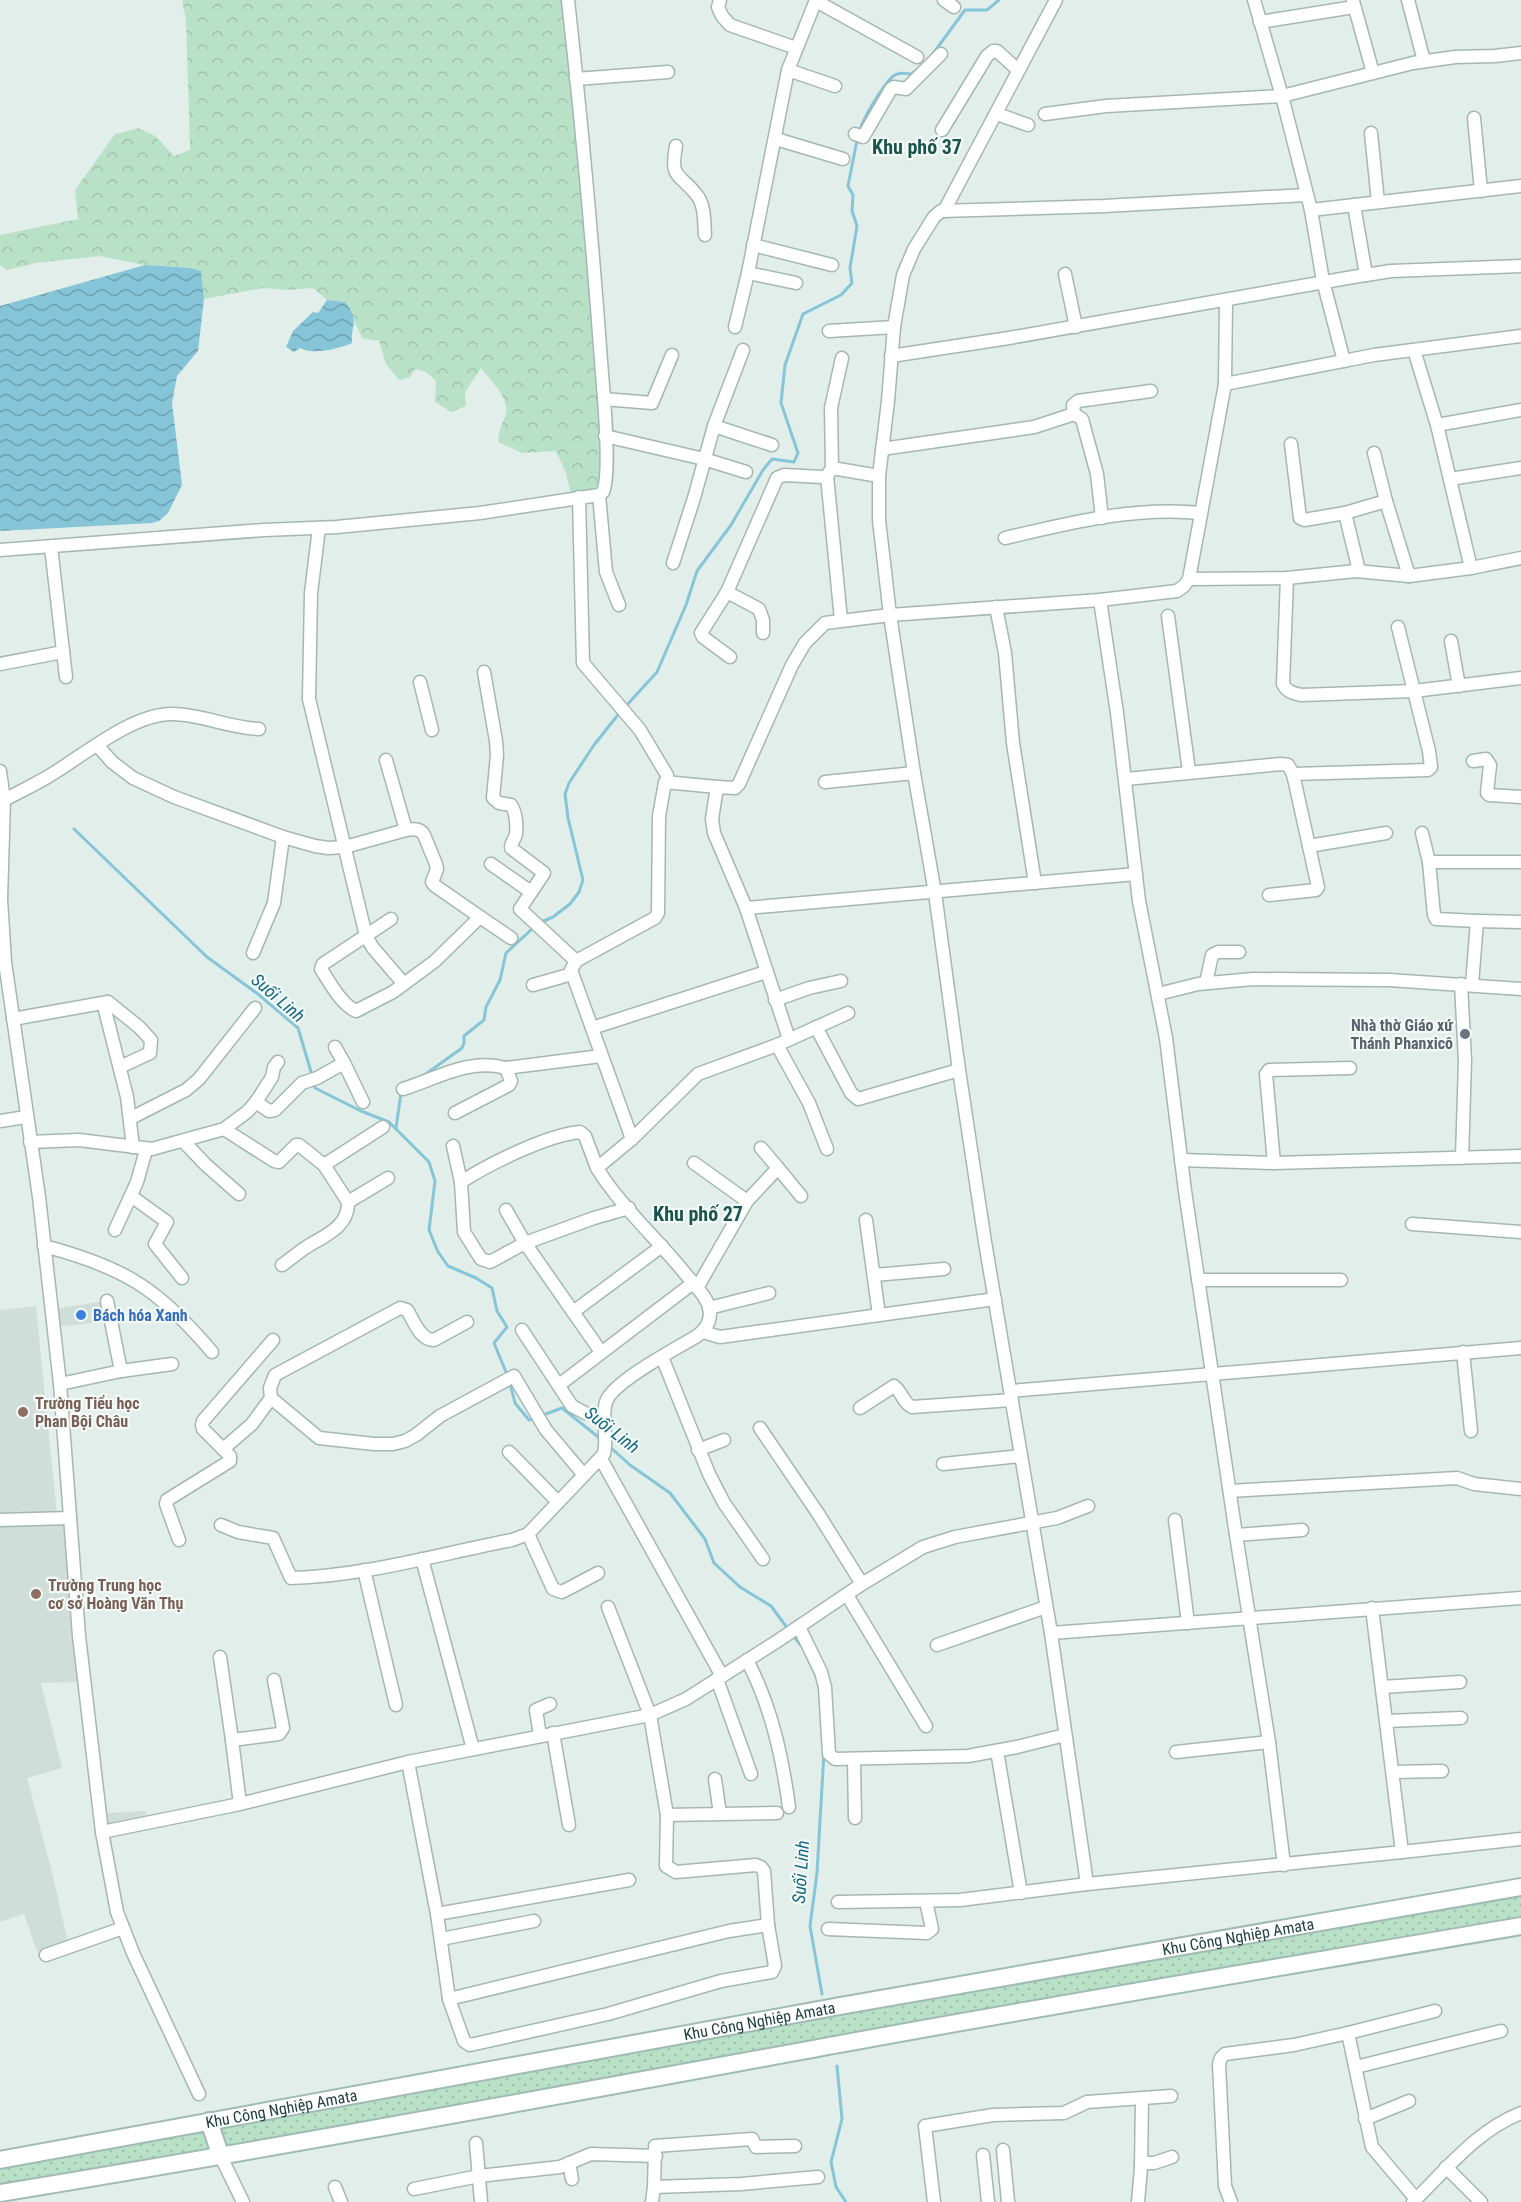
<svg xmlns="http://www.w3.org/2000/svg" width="1521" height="2202" font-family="'Roboto Condensed',sans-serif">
  <defs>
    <pattern id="grass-dots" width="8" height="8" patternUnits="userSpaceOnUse" patternTransform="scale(1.5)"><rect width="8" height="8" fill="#b9e1c7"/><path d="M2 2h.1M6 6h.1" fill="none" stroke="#9fc2ac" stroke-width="1.8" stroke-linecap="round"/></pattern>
    <pattern id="forest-crowns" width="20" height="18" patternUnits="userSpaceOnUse" patternTransform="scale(1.5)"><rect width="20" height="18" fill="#b9e1c7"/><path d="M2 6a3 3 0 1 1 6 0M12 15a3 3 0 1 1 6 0" fill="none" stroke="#9fc2ac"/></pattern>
    <pattern id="water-waves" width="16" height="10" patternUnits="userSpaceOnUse" patternTransform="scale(1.5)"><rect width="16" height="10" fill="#86c5d8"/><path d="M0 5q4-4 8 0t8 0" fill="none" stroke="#6da2b0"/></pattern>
  </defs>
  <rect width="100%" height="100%" fill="#e2eeea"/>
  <g fill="#d0ded9">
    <path d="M104 1301 108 1321 57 1327 55 1309Z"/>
    <path d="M36 1306 57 1515 0 1516V1310Z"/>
    <path d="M67 1522 80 1682 41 1683 62 1768 27 1778 53 1876 68 1943 38 1954 24 1914 0 1922V1524Z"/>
    <path d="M146 1811 145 1821 105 1828 103 1813Z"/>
  </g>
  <g fill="url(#grass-dots)">
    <path d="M1521 1893V1920L222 2150 214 2126 822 2015Z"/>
    <path d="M208 2127 215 2152 0 2187V2166Z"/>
  </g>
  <path fill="url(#forest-crowns)" d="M182 0H564C581 162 604 326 601 490L571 495 566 473 556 451 522 453 498 442C499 430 502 424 506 414 510 398 490 380 481 368L465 392 466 406 451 412 435 402 436 381 426 372 415 369 410 377 399 380 386 364 379 341 362 338 345 302 327 300 313 288 287 290 263 288 204 299 201 271 190 268 145 265 99 256 36 263 7 270 0 265V235L78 219 75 190 115 134 139 128 155 136 174 156 190 150 186 20Z"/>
  <g fill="url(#water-waves)">
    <path d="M145 265 190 268 201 271 204 299 198 351 177 376 172 403 182 485 168 513 159 521 152 523 0 531V306Z"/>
    <path d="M327 300 345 302C360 321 351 323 352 343 340 349 311 355 300 348L294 352 286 347 293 331 313 312 318 313Z"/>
  </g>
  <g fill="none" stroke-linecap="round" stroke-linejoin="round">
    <g stroke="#86c5d8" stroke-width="3">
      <path d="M932 55 965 10H987L999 0"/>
      <path d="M859 133C862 120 882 87 892 77 898 72 904 73 911 74L917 70"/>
      <path d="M626 706 657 672 686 605 697 571 731 525 763 470 772 459 794 462 798 453 781 403 785 365 803 314 841 295 852 283 850 268 857 226 852 211 853 195 848 186 857 140"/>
      <path d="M74 829 207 957 258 994 298 1028 312 1075"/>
      <path d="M539 923 553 917 570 904 579 892 583 880 568 818 565 794 569 783 594 745 621 711"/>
      <path d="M423 1076 462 1048 464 1043V1036L484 1020 486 1007 500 980 506 953 533 928"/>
      <path d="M314 1081 315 1088 361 1111 389 1122 429 1162 435 1181 429 1230 438 1252 448 1266 476 1278 492 1288 497 1311 507 1327 494 1343 508 1377"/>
      <path d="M396 1128 401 1093"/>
      <path d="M510 1383 515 1403 529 1420 536 1418"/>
      <path d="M543 1415 562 1408 602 1440"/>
      <path d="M609 1446 630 1465 670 1493 705 1539 714 1563 740 1587 771 1606 788 1629"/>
      <path d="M792 1634 803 1648 818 1680"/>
      <path d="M822 1994 810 1926 817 1873 824 1752"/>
      <path d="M837 2066 842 2119 831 2162 836 2187 846 2202"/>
    </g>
    <g stroke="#a4b7b2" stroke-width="15">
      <g id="street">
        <path d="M720 0 718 7 722 16 730 25 796 48"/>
        <path d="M944 0 954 7"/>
        <path d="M1254 0 1282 96 1311 210 1323 281 1344 361"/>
        <path d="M1408 0 1424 61"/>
        <path d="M816 1 917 57"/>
        <path d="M1353 1 1373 73"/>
        <path d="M1260 22 1354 7"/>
        <path d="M788 70 835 86"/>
        <path d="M576 79 668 72"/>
        <path d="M997 114 1028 125"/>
        <path d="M1045 114 1106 106 1282 96 1413 63 1455 57 1495 56 1521 53"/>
        <path d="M1474 118 1481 191"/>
        <path d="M942 130 987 56 993 51H997L1018 70"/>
        <path d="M1371 133 1378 202"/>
        <path d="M855 134 863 137 891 89 894 87 906 89 941 54"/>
        <path d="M776 139 843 159"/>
        <path d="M676 146C670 179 678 172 696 194 705 204 704 221 705 235"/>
        <path d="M1354 205 1366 275"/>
        <path d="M1311 210 1521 186"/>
        <path d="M944 211 1056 0"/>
        <path d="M753 245 832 265"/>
        <path d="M748 273 796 283"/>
        <path d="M1065 274 1076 327"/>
        <path d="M735 327 748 273 788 70 816 0"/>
        <path d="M829 331 894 327"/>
        <path d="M1414 350 1437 425 1471 568"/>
        <path d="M891 356 1009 338 1353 277 1391 271 1521 266"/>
        <path d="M842 358 831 408 832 468 879 476"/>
        <path d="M1225 384 1374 355 1521 336"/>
        <path d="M604 399 652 403 672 355"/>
        <path d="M1074 414 1073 405 1078 401 1151 391"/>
        <path d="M1437 425 1521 410"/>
        <path d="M714 426 772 445"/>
        <path d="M605 436 704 459 746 472"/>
        <path d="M1291 444 1300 518 1304 520 1345 513"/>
        <path d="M882 449 1034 427 1074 414 1082 419 1097 474 1102 518"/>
        <path d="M1374 453 1386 501 1409 576"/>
        <path d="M827 476 841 620"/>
        <path d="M1450 479 1521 468"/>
        <path d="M599 495 606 572 619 605"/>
        <path d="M579 497 583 663 640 730 667 775"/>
        <path d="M319 528 311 593 309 699 366 936 373 948 404 984"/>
        <path d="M1005 538C1069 523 1135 506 1201 513"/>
        <path d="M51 547 66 677"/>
        <path d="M0 550 264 530 337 527 480 513 599 495 603 492C611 473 604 398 602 374 593 249 582 125 568 0"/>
        <path d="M673 563 694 498 714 426 743 350"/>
        <path d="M1359 571 1345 513 1386 501"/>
        <path d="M1287 578 1283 684C1287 692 1293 693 1301 695L1414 691 1521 678"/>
        <path d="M1189 579 1287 578 1356 571 1409 576 1471 568 1521 558"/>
        <path d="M727 592 777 478 784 475 822 477 827 476 832 468"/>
        <path d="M1100 600 1117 713 1139 901 1166 1038 1185 1191 1236 1535 1269 1742 1284 1865"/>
        <path d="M996 607 1005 653 1013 743 1035 883"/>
        <path d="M1168 616 1189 771"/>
        <path d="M1451 641 1459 686"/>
        <path d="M730 657 703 637 701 633 727 592 759 609 763 620V633"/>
        <path d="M0 664 63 652"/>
        <path d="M484 672 496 741 497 755 493 798 499 803 511 805C516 812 517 826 516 834 515 839 511 842 511 848L544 873 520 909 576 961"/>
        <path d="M420 682 432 730"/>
        <path d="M97 745 112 762 133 778 174 797 283 837 315 846 328 848 345 847 406 830 386 760"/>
        <path d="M1473 761 1486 759 1490 765 1487 793 1489 795 1521 797"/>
        <path d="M0 771 4 800 1 899 5 962 39 1197 60 1384 79 1636 102 1832 240 1804 408 1762 650 1715 686 1699 776 1642 862 1584 923 1547 955 1537 1057 1518 1088 1506"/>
        <path d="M1126 779 1281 764 1288 765 1293 774 1428 770 1431 767 1429 751 1398 627"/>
        <path d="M825 782 914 773"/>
        <path d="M0 800H4C19 792 34 785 49 776 83 756 131 714 172 714 201 714 229 728 259 729"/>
        <path d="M1422 833 1429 862 1434 915 1436 919 1477 921 1472 985"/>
        <path d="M1309 846 1386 833"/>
        <path d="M1429 862H1521"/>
        <path d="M491 864 531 892"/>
        <path d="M1269 895 1316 890 1318 887 1293 774"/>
        <path d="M746 908 1136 874"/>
        <path d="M480 917 511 938"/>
        <path d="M391 919 323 964 321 969C330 983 341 1004 356 1011L393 992 435 961 480 917 434 885 432 882 437 869 436 864 424 835C420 828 413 829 406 830"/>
        <path d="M1477 921 1521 922"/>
        <path d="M253 953 274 903 283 837"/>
        <path d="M1206 983 1212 955 1218 952H1239"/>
        <path d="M1461 984 1465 1061 1462 1158"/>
        <path d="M533 985 572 974"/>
        <path d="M1158 994 1198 984 1253 979 1389 980 1521 989"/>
        <path d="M775 1000 809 988 841 981"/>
        <path d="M108 1002 105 1010 127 1097 133 1147"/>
        <path d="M13 1019 108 1002 139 1027 151 1040 150 1053 120 1067"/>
        <path d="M816 1027 851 1093 858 1099 959 1070"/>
        <path d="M592 1028 766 972"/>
        <path d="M789 1039 746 908 714 833 712 819 717 787 735 788 739 784 792 665 805 643 825 623 890 615 1100 600 1177 591 1184 586 1189 579 1225 384 1226 300"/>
        <path d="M777 1045 809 1103 827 1149"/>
        <path d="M335 1047 344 1063"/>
        <path d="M403 1089C438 1078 469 1058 506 1068"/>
        <path d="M256 1102 272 1077 274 1067 278 1062"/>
        <path d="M455 1113 509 1085 511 1081 506 1068 601 1056"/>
        <path d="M131 1118 186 1090 199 1079 255 1008"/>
        <path d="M0 1121 26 1117"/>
        <path d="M224 1129 274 1161 279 1162 296 1145H299L324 1165"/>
        <path d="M632 1139 571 970 576 961 655 918 658 913 659 816 665 782 717 787"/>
        <path d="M30 1142 79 1140 152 1149 224 1129 247 1112 256 1102 269 1111 275 1110 302 1083 317 1078 344 1063 363 1102"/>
        <path d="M184 1142 206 1165 239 1194"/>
        <path d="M453 1146 461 1182 464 1232 481 1259 490 1262 525 1243 594 1218 629 1208"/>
        <path d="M1181 1160 1274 1163 1521 1156"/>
        <path d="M694 1163 747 1201 697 1288"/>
        <path d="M1274 1163 1266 1074 1269 1070 1350 1068"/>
        <path d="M778 1168 801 1196"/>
        <path d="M461 1182C489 1164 547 1135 580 1132L585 1136 597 1168"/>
        <path d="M131 1196 167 1222 155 1244 182 1278"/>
        <path d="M747 1201 778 1168 761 1148"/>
        <path d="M348 1202 388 1178"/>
        <path d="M506 1210 525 1243 601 1352"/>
        <path d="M866 1220 879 1315"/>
        <path d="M1412 1224 1521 1232"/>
        <path d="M115 1230 137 1182 146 1150"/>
        <path d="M44 1246C124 1267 159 1289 212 1352"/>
        <path d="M282 1265C292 1258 302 1249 313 1243 329 1234 349 1224 348 1202L324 1165 383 1127"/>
        <path d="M874 1275 944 1269"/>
        <path d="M1198 1280H1341"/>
        <path d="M709 1308 769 1293"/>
        <path d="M573 1312 662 1246"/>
        <path d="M522 1330 572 1406 585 1413"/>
        <path d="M703 1332 720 1337 995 1299"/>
        <path d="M1463 1352 1471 1431"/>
        <path d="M662 1357 709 1474 724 1503 763 1559"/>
        <path d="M121 1371 172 1364"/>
        <path d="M60 1384 121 1371 107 1301"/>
        <path d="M559 1385 693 1283"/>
        <path d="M1011 1391 1521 1348"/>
        <path d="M271 1398 319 1438 374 1444H393L405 1441 416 1435 440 1416 514 1376 546 1430 584 1475"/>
        <path d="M860 1408 894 1386C902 1392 903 1403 912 1407L1012 1400"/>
        <path d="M760 1428 819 1515 862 1584"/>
        <path d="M223 1449 252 1424 271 1398 270 1388 275 1375 400 1308 407 1310C414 1321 420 1340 434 1340L467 1322"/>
        <path d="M698 1450 724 1440"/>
        <path d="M509 1452 558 1502"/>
        <path d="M601 1459 722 1676"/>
        <path d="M943 1464 1021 1456"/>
        <path d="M1230 1491 1457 1478 1474 1484 1521 1489"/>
        <path d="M0 1520 70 1518"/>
        <path d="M1175 1520 1188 1623"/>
        <path d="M221 1525 238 1532 273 1538 291 1578C365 1576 439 1554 512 1540L528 1534 604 1454C608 1436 601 1418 606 1402 612 1382 677 1348 697 1336 708 1328 713 1317 708 1304 703 1292 691 1281 683 1271 656 1238 618 1203 597 1168L632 1139 698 1074 777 1045 848 1013"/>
        <path d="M528 1534 553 1589 562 1592 598 1573"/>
        <path d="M1236 1535 1302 1530"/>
        <path d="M179 1540 166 1504 167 1500 230 1461V1456L203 1429 202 1425 203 1421 273 1340"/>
        <path d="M422 1559 473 1749"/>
        <path d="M364 1570 396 1705"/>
        <path d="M847 1595 926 1726"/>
        <path d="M799 1627 821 1672 825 1687 829 1754 835 1759 968 1756 1017 1747 1065 1735"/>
        <path d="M1051 1633 1521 1598"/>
        <path d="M937 1645 1046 1607"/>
        <path d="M220 1657 232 1740"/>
        <path d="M747 1660C771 1706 782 1755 789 1807"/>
        <path d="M717 1679 751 1774"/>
        <path d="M1382 1687 1460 1682"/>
        <path d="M1387 1721 1461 1718"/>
        <path d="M553 1733 569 1825"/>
        <path d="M540 1736 536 1710 550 1704"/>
        <path d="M997 1751 1021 1893"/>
        <path d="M1176 1752 1269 1742"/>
        <path d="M854 1760 855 1818"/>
        <path d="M408 1762 437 1914 449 1999 464 2041 470 2045 608 2014 721 1981 772 1972 775 1966 768 1925 764 1871 761 1867 756 1865 676 1872 666 1866 667 1815 650 1715 608 1607"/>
        <path d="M1393 1772 1442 1771"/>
        <path d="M715 1779 720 1814"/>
        <path d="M240 1804 232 1740 279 1734 283 1728 274 1680"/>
        <path d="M667 1815 777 1813"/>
        <path d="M102 1832 117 1912 133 1953 199 2094"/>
        <path d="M1402 1852 1521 1839"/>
        <path d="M1087 1884 1051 1633 985 1242 959 1070 935 893 914 773 890 615 879 520V476L888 401 894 327 903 275 914 249 934 217 941 211 1104 206 1306 195"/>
        <path d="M838 1902 960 1900 1087 1884 1402 1852 1372 1608"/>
        <path d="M437 1914 629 1880"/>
        <path d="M828 1929 927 1933 932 1929 926 1901"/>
        <path d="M441 1939 534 1921"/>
        <path d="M46 1955 123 1928"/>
        <path d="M449 1999 729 1931 768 1925"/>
        <path d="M1348 2033 1435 2011"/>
        <path d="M1356 2067 1501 2031"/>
        <path d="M1365 2119 1409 2101"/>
        <path d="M476 2143 481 2202"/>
        <path d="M655 2146 752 2139 756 2147 795 2146"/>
        <path d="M1003 2150 1008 2202"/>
        <path d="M983 2155 988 2202"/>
        <path d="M221 2157 243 2202"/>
        <path d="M569 2163 572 2179"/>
        <path d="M1141 2163H1154L1172 2157"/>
        <path d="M1446 2167 1481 2202"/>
        <path d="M335 2187 341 2202"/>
        <path d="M654 2187 741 2184 818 2177"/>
        <path d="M414 2189 479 2176 560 2167 591 2154 656 2156"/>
        <path d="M652 2202 654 2187 655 2150"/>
        <path d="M934 2202 925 2126 993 2115 1064 2113 1087 2102 1171 2096"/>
        <path d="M1138 2202 1141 2168 1142 2099"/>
        <path d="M1231 2202 1225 2186 1219 2064 1221 2058 1225 2054 1294 2045 1348 2033 1372 2147 1416 2199"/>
        <path d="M1413 2202C1446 2170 1477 2130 1521 2113"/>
      </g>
    </g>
    <g stroke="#a0bbb3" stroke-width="20">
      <g id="secondary">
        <path d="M209 2121 221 2157"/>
        <path id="s1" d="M0 2160 840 2006 1521 1887"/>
        <path d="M0 2193C281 2147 561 2095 840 2044 1067 2002 1294 1965 1521 1926"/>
      </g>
    </g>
    <use href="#street" stroke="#fff" stroke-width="12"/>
    <use href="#secondary" stroke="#fff" stroke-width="16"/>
  </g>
  <circle fill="#6b7280" stroke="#f3faf7" stroke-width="2" cx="1465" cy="1034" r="6"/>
  <circle fill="#3f7fe0" stroke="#f3faf7" stroke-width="2" cx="81" cy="1315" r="6"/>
  <g fill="#8d6e63" stroke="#f3faf7" stroke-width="2">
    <circle cx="23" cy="1412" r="6"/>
    <circle cx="36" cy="1594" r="6"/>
  </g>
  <g text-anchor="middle" stroke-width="4.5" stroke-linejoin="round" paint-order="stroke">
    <g font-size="16" font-weight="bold" fill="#5b616d" stroke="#f3faf7" text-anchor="end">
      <text x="1453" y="1031">Nhà thờ Giáo xứ<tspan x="1453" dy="18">Thánh Phanxicô</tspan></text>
    </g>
    <g font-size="16" font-weight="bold" fill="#366cbe" stroke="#f3faf7" text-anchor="start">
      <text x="93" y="1321">Bách hóa Xanh</text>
    </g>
    <g font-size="16" font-weight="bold" fill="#785e54" stroke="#f3faf7" text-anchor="start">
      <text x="35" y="1409">Trường Tiểu học<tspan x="35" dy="18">Phan Bội Châu</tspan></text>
      <text x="48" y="1591">Trường Trung học<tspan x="48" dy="18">cơ sở Hoàng Văn Thụ</tspan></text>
    </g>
    <g font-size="16" fill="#20413b" stroke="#f3faf7">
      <text dy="6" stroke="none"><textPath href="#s1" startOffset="1258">Khu Công Nghiệp Amata</textPath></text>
      <text dy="6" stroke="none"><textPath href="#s1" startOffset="772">Khu Công Nghiệp Amata</textPath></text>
      <text dy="6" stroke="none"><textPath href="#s1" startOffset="286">Khu Công Nghiệp Amata</textPath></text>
    </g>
    <g font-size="18" font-style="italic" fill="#146883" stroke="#f3faf7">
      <text transform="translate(278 998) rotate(41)" y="6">Suối Linh</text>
      <text transform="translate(612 1430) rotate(38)" y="6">Suối Linh</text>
      <text transform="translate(801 1872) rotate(-86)" y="6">Suối Linh</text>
    </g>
    <g font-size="20" font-weight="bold" fill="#1a554b" stroke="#f3faf7">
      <text x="917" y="154">Khu phố 37</text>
      <text x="698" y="1221">Khu phố 27</text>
    </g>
  </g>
</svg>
